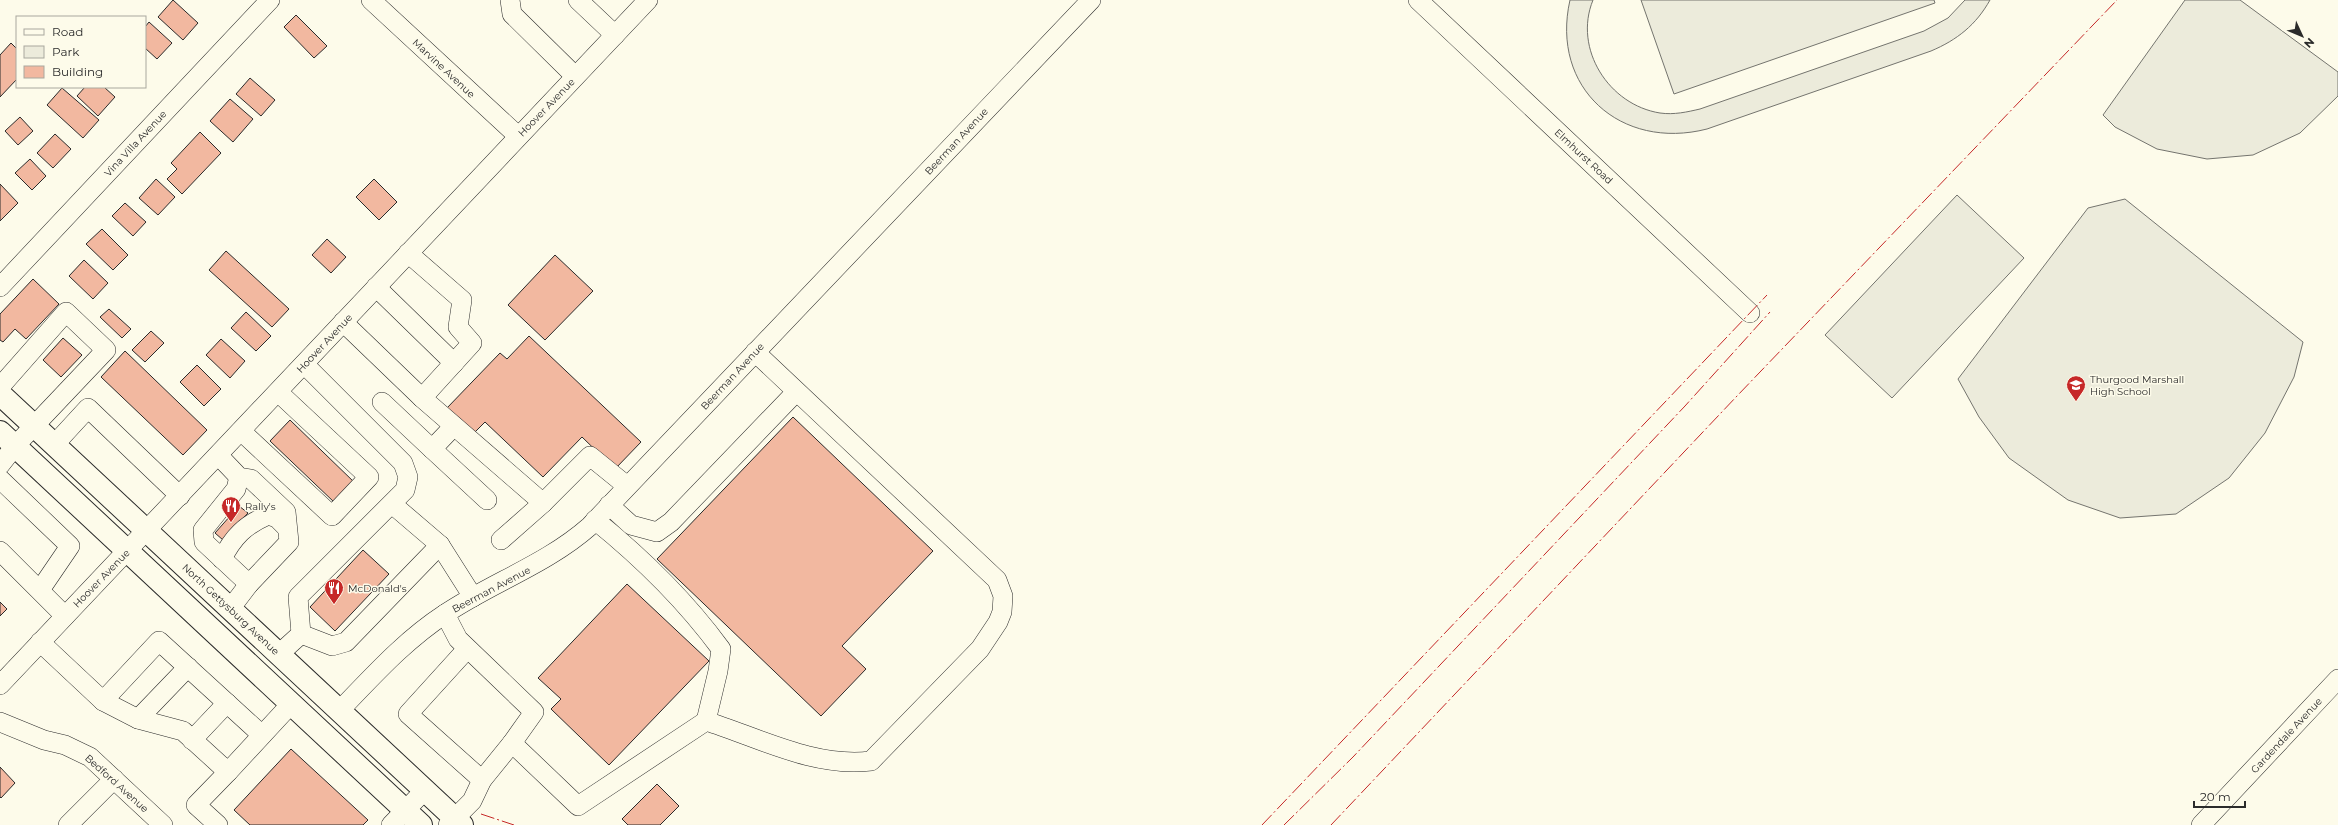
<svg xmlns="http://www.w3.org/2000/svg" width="2338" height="825" font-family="Montserrat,sans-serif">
  <rect width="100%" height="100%" fill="#fdfbea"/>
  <g fill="#ecebdb" stroke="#74746e">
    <path d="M1570 0H1593C1573 49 1609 105 1660 113 1674 115 1687 112 1700 109L1924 31 1948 18 1965 0H1990C1976 25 1957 40 1931 51L1707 129C1621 151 1550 88 1570 0Z"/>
    <path d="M1641 0H1934L1935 3 1674 94Z"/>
    <path d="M2185 0H2240L2338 72V96L2300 133 2253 155 2207 159 2157 149 2115 127 2103 115Z"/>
    <path d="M1957 195 2024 258 1892 398 1825 335Z"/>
    <path d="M2125 199 2303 342 2294 377 2265 433 2229 478 2176 514 2120 518 2068 500 2009 458 1979 417 1958 379 2088 208Z"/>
  </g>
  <g fill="#f2b8a0" stroke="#2b2b2b">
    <path d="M173 0 198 23 183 40 158 17Z"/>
    <path d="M296 15 327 46 314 58 284 27Z"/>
    <path d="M149 22 172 43 157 59 145 48V27Z"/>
    <path d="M11 43 17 49V79L0 97V55Z"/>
    <path d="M250 78 275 100 261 116 236 94Z"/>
    <path d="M85 87H104L115 97 98 116 77 96Z"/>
    <path d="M62 88 99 120 83 138 47 105Z"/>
    <path d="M230 99 253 119 233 142 210 121Z"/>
    <path d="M20 117 33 131 18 145 5 131Z"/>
    <path d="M200 132 221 153 182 194 167 179 177 169 171 163Z"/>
    <path d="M55 134 71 149 53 168 37 153Z"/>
    <path d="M30 159 46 176 32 190 15 173Z"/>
    <path d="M156 179 175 197 158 215 139 198Z"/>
    <path d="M374 179 397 202 379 220 356 197Z"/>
    <path d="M0 184 18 203 0 221Z"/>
    <path d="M125 203 146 222 133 236 112 216Z"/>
    <path d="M102 229 128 255 113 270 86 244Z"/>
    <path d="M327 239 346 257 331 273 312 255Z"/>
    <path d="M226 251 289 309 272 327 209 270Z"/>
    <path d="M555 255 593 291 545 340 508 305Z"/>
    <path d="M84 260 108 283 93 299 69 276Z"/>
    <path d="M33 279 59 304 26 339 15 329 3 342 0 340V314Z"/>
    <path d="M109 309 131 329 122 338 100 317Z"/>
    <path d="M246 312 271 336 256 351 231 328Z"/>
    <path d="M151 331 164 343 145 362 132 350Z"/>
    <path d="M529 336 641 442 615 469 582 437 543 477 485 422 473 434 446 409 500 353 507 359Z"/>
    <path d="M63 338 82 355 61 377 43 360Z"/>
    <path d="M221 339 245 361 230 378 206 355Z"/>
    <path d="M125 351 207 430 183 455 101 377Z"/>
    <path d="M197 365 221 389 204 406 180 382Z"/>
    <path d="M793 417 933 551 842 646 866 669 821 716 657 559Z"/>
    <path d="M290 420 355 483 335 503 270 441Z"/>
    <path d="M239 506 248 513 223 540 215 533Z"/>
    <path d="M363 550 389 574 335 631 310 607Z"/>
    <path d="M627 584 709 661 609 765 551 709 561 699 538 678Z"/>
    <path d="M0 602 7 609 0 616Z"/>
    <path d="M291 749 368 820 363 825H250L234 810Z"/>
    <path d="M0 767 15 783 1 798 0 797Z"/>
    <path d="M657 784 679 806 660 825H628L622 819Z"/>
  </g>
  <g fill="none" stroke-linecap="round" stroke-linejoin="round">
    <g stroke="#2b2b2b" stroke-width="20">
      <g id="minor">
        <path d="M371 0 518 136"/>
        <path d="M510 0 512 14 575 76"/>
        <path d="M578 0 615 35"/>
        <path d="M1418 0 1750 313"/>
        <path d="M408 253 462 300 458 327 472 343 422 398 543 503 590 456 627 486"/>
        <path d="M0 287 270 0"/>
        <path d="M376 287 454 363"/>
        <path d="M343 322 422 398"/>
        <path d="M0 387 66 312 106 350 15 446 0 465"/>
        <path d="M382 402 432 449"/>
        <path d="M454 426 432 449 487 500"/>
        <path d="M241 431 332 516 369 477 278 392"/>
        <path d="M54 445 88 408 180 496"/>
        <path d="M218 455 239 477 251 479 286 512 289 542 249 584 230 609"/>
        <path d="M239 477 236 489 203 530 204 542 249 584"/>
        <path d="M0 479 70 546 40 590"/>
        <path d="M392 504 440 545 473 597"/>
        <path d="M609 505 631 525 657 532 671 522 796 392"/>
        <path d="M595 520C642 558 685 600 721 649L718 671 706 721"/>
        <path d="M501 540 543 503"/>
        <path d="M0 551 65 616"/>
        <path d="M222 559C233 537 245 525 268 515L277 518 286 527"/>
        <path d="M445 614 458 639 534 712 512 743"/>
        <path d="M301 634 298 597 405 490 408 477 403 463 304 364"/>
        <path d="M301 634 332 646 346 642 440 545"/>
        <path d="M40 642 103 701 138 719 183 731 228 772 291 704"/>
        <path d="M467 649 408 714 482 780"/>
        <path d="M279 654 301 634"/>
        <path d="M0 685 648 0"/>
        <path d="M103 701 159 641 262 735"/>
        <path d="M340 710C373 676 405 640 445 614 493 582 547 564 590 526L1091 0"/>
        <path d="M138 719 188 667"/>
        <path d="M0 722 44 740 65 745 90 757 163 825"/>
        <path d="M192 740 227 703"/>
        <path d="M68 825 114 779"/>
        <path d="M218 825 196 805 228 772"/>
        <path d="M391 825 425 790"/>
        <path d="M448 825 472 801 482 780 512 743 578 806 706 721C759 738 815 768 871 761L980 649 998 622 1002 612 1003 596 997 580 755 352"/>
        <path d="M2201 825 2338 679"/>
      </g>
    </g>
    <g stroke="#2b2b2b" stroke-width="24">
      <g id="major">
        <path d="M0 394 462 825"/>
        <path d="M0 432 421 825"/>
      </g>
    </g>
    <use href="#minor" stroke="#fdfbea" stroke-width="19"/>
    <use href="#major" stroke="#fdfbea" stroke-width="22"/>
    <g stroke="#c62828" stroke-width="1" stroke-dasharray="14 3 2 3" stroke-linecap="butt">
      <path d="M481 814 514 825"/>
      <path d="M1262 825 1767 295"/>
      <path d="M1284 825 1353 757 1685 406 1770 312"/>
      <path d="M1331 825 1737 396 2117 0"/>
    </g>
  </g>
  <defs>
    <g id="school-pin" transform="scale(1)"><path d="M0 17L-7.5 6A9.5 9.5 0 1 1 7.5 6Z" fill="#c62828" stroke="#fdfbea"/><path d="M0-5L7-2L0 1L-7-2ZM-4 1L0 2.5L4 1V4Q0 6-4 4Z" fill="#fff"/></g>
    <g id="restaurant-pin" transform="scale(1)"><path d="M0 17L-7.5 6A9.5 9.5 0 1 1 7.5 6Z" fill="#c62828" stroke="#fdfbea"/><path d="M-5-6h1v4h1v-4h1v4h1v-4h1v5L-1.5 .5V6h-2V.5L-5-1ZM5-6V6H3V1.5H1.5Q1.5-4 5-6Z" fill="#fff"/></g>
  </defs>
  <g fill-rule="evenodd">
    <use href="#school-pin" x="2076" y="385"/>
    <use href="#restaurant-pin" x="231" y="506"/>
    <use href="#restaurant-pin" x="334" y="588"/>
  </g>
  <g text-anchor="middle" stroke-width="3" stroke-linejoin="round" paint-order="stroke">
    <g font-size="10" fill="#2b2b2b" stroke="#fdfbea">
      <text transform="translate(444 68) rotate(43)" y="4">Marvine Avenue</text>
      <text transform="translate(546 107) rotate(-46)" y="4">Hoover Avenue</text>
      <text transform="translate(956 141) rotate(-47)" y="4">Beerman Avenue</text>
      <text transform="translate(135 143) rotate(-47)" y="4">Vina Villa Avenue</text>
      <text transform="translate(1584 156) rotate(43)" y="4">Elmhurst Road</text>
      <text transform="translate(324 343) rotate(-47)" y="4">Hoover Avenue</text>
      <text transform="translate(732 376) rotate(-47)" y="4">Beerman Avenue</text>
      <text transform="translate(101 578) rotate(-46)" y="4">Hoover Avenue</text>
      <text transform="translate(491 589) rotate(-28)" y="4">Beerman Avenue</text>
      <text transform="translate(231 609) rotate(43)" y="4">North Gettysburg Avenue</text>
      <text transform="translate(2286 735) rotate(-47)" y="4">Gardendale Avenue</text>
      <text transform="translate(117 783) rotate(42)" y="4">Bedford Avenue</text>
    </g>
    <g font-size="10" fill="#2b2b2b" stroke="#fdfbea" text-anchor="start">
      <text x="2090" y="383">Thurgood Marshall<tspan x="2090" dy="12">High School</tspan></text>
      <text x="245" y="510">Rally's</text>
      <text x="348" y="592">McDonald's</text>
    </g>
  </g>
  <rect x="16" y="16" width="130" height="72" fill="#fdfbea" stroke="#a9a89e"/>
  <rect x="24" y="29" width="20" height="6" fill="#fdfbea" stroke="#a9a89e"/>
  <text x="52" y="36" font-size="12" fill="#2b2b2b">Road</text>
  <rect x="24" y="46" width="20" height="12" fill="#ecebdb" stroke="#a9a89e"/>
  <text x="52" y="56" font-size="12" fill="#2b2b2b">Park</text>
  <rect x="24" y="66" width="20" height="12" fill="#f2b8a0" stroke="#a9a89e"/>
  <text x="52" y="76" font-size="12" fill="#2b2b2b">Building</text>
  <g transform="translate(2302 36) rotate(134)" stroke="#fdfbea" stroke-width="3" paint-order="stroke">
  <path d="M0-3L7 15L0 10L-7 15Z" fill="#2b2b2b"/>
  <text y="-6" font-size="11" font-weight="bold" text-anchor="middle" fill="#2b2b2b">N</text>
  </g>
  <path d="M2194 801v6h51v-6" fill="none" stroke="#2b2b2b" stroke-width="2"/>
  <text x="2200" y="801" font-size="12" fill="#2b2b2b" stroke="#fdfbea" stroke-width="3" paint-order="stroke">20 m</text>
</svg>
